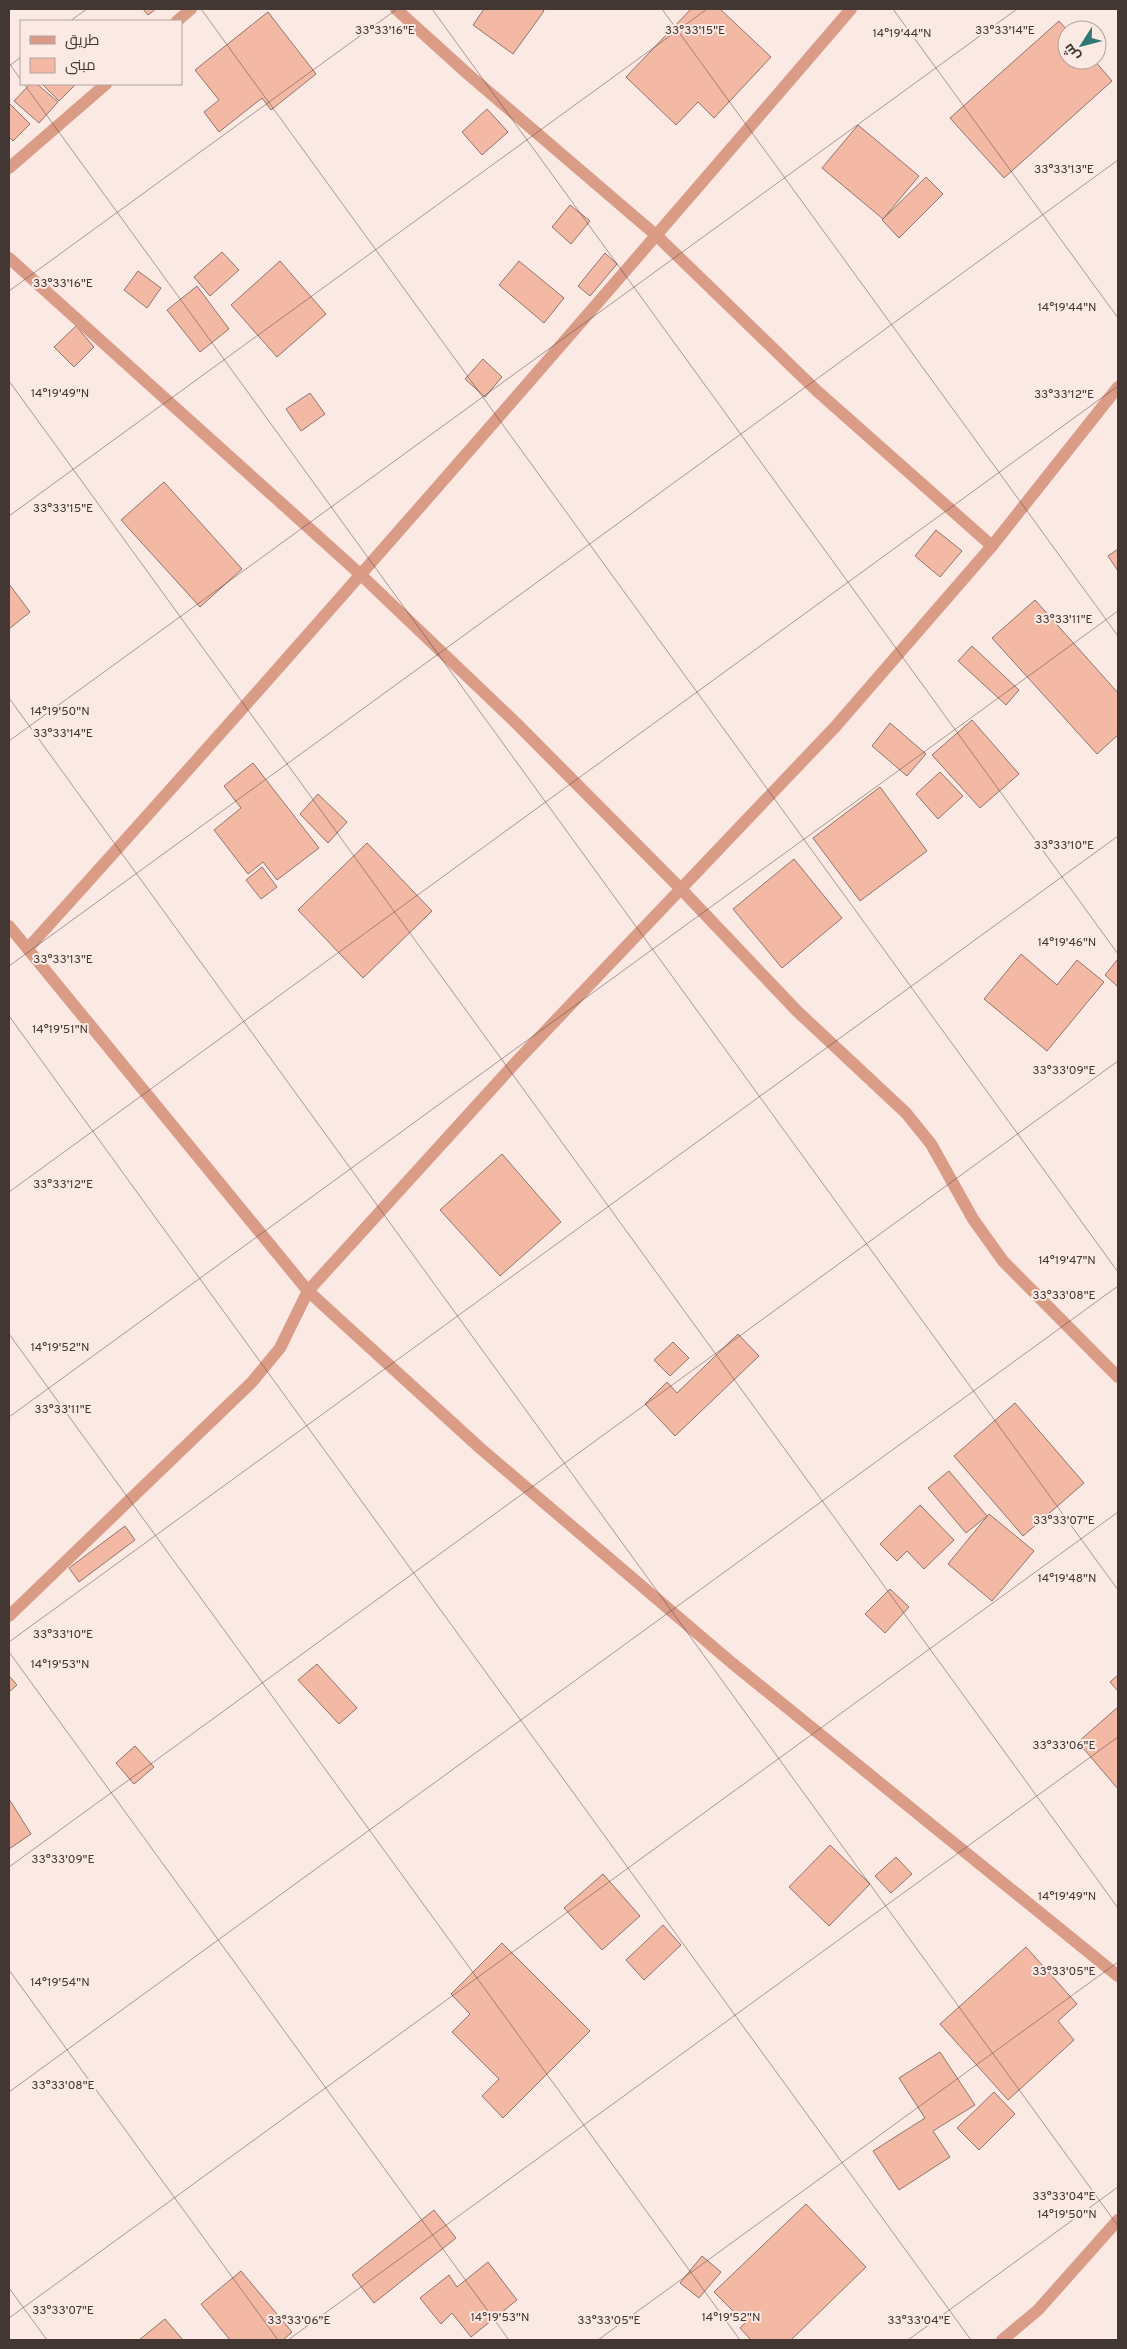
<svg xmlns="http://www.w3.org/2000/svg" width="1127" height="2349" font-family="Overpass,Cairo,sans-serif">
  <rect width="100%" height="100%" fill="#fbe9e3"/>
  <g fill="#f3b9a5" stroke="#90756c">
    <path d="M143 9H156L148 15Z"/>
    <path d="M484 9H541L544 11 513 54 473 25Z"/>
    <path d="M691 9H720L771 57 714 118 698 102 676 125 626 77Z"/>
    <path d="M268 12 316 74 271 110 262 98 219 132 204 112 219 100 195 70Z"/>
    <path d="M1059 21 1067 30V60H1094L1112 81 1004 178 950 118Z"/>
    <path d="M30 84H37L58 102 39 123 14 101Z"/>
    <path d="M42 84H76L59 101Z"/>
    <path d="M9 103 30 124 13 141 9 137Z"/>
    <path d="M487 109 508 132 482 155 462 132Z"/>
    <path d="M858 125 919 176 883 219 822 168Z"/>
    <path d="M926 177 943 194 899 238 882 220Z"/>
    <path d="M570 205 590 221 571 244 552 227Z"/>
    <path d="M222 252 239 270 210 296 194 277Z"/>
    <path d="M605 253 617 264 590 296 578 286Z"/>
    <path d="M280 261 326 314 277 357 231 305Z"/>
    <path d="M519 261 564 298 544 323 499 285Z"/>
    <path d="M138 271 161 288 147 308 124 290Z"/>
    <path d="M197 286 229 329 200 352 167 310Z"/>
    <path d="M76 326 94 347 74 367 54 347Z"/>
    <path d="M483 359 502 377 485 397 465 379Z"/>
    <path d="M310 393 325 414 301 431 286 409Z"/>
    <path d="M164 482 242 569 200 607 121 520Z"/>
    <path d="M936 530 962 551 940 577 915 556Z"/>
    <path d="M1118 549V571L1108 556Z"/>
    <path d="M9 584 30 612 9 629Z"/>
    <path d="M1035 600 1118 693V735L1097 754 992 638Z"/>
    <path d="M972 646 1019 690 1006 705 958 661Z"/>
    <path d="M972 720 1019 774 980 808 932 755Z"/>
    <path d="M890 723 926 754 907 776 872 746Z"/>
    <path d="M253 763 319 848 277 880 263 862 248 874 214 830 241 808 224 786Z"/>
    <path d="M940 772 963 796 938 819 916 794Z"/>
    <path d="M880 787 927 851 860 901 813 838Z"/>
    <path d="M318 794 347 822 328 843 300 814Z"/>
    <path d="M367 843 432 911 363 978 298 910Z"/>
    <path d="M794 859 842 918 782 968 733 909Z"/>
    <path d="M262 867 277 887 261 899 246 880Z"/>
    <path d="M1021 954 1057 985 1077 960 1104 982 1047 1051 984 999Z"/>
    <path d="M1118 959V987L1105 975Z"/>
    <path d="M502 1154 561 1222 500 1276 440 1210Z"/>
    <path d="M738 1334 759 1356 675 1436 645 1404 667 1382 677 1393Z"/>
    <path d="M673 1342 689 1358 670 1376 654 1360Z"/>
    <path d="M1015 1403 1084 1483 1023 1536 954 1456Z"/>
    <path d="M949 1471 987 1516 966 1533 928 1488Z"/>
    <path d="M920 1505 954 1540 924 1569 907 1551 897 1561 880 1544Z"/>
    <path d="M989 1514 1034 1551 992 1601 948 1564Z"/>
    <path d="M125 1526 135 1540 79 1582 69 1568Z"/>
    <path d="M890 1589 909 1607 885 1633 865 1614Z"/>
    <path d="M317 1664 357 1708 339 1724 298 1680Z"/>
    <path d="M1118 1675V1691L1110 1682Z"/>
    <path d="M9 1676 17 1685 9 1692Z"/>
    <path d="M1118 1707V1789L1078 1742Z"/>
    <path d="M135 1746 154 1767 134 1784 116 1763Z"/>
    <path d="M9 1799 31 1834 9 1849Z"/>
    <path d="M830 1845 870 1884 829 1926 789 1887Z"/>
    <path d="M896 1857 912 1874 891 1893 875 1876Z"/>
    <path d="M603 1874 640 1916 602 1950 564 1908Z"/>
    <path d="M663 1925 681 1945 644 1980 626 1960Z"/>
    <path d="M502 1943 590 2031 503 2118 482 2096 499 2079 452 2032 470 2014 451 1994Z"/>
    <path d="M1026 1947 1077 2004 1058 2021 1074 2040 1008 2100 940 2024Z"/>
    <path d="M940 2052 975 2105 933 2131 950 2157 899 2190 873 2151 925 2118 899 2078Z"/>
    <path d="M994 2092 1015 2114 979 2150 957 2128Z"/>
    <path d="M806 2204 866 2267 791 2340H751L740 2328 745 2323 714 2292Z"/>
    <path d="M434 2210 456 2238 374 2303 352 2275Z"/>
    <path d="M702 2256 721 2272 699 2298 680 2283Z"/>
    <path d="M488 2262 517 2300 471 2337 452 2313 441 2324 420 2298 449 2275 457 2287Z"/>
    <path d="M241 2271 292 2332 283 2340H230L201 2304Z"/>
    <path d="M165 2319 183 2340H139Z"/>
  </g>
  <g fill="none" stroke-linecap="round" stroke-linejoin="round">
    <g stroke="#db9c87" stroke-width="12">
      <path d="M396 9 469 75 657 236 817 391 992 546"/>
      <path d="M177 21 191 9"/>
      <path d="M9 168 106 84"/>
      <path d="M9 258 360 574 516 723 681 889 797 1011 906 1113 931 1144 973 1219 1003 1261 1118 1377"/>
      <path d="M9 926 308 1291 480 1448 732 1663 1118 1976"/>
      <path d="M28 948C307 640 580 325 851 9"/>
      <path d="M9 1616 252 1382 280 1348 308 1291 517 1061 835 727 992 546 1118 387"/>
      <path d="M1002 2340 1038 2310 1118 2220"/>
    </g>
  </g>
  <path fill="none" stroke="#433733" stroke-width="1" stroke-opacity="0.45" d="M201 9 1118 1272M432 9 1118 954M662 9 1118 636M893 9 1118 318M70 21 87 9M9 63 21 80M9 66 21 57M24 84 1118 1590M9 291 397 9M9 381 1118 1908M9 516 707 9M9 698 1118 2226M9 741 1017 9M9 966 1118 160M9 1016 971 2340M9 1192 1118 386M9 1334 740 2340M9 1417 1118 611M9 1642 1118 836M9 1652 509 2340M9 1867 1118 1061M9 1970 278 2340M9 2092 1118 1286M9 2288 47 2340M9 2318 1118 1512M288 2340 1118 1737M598 2340 1118 1962M908 2340 1118 2187"/>
  <g font-size="12" text-anchor="middle" fill="#433733" stroke="#fbe9e3" stroke-width="4" stroke-linejoin="round" paint-order="stroke">
    <text x="385" y="34">33°33'16"E</text>
    <text x="695" y="34">33°33'15"E</text>
    <text x="1005" y="34">33°33'14"E</text>
    <text x="902" y="37">14°19'44"N</text>
    <text x="1064" y="173">33°33'13"E</text>
    <text x="63" y="287">33°33'16"E</text>
    <text x="1067" y="311">14°19'44"N</text>
    <text x="60" y="397">14°19'49"N</text>
    <text x="1064" y="398">33°33'12"E</text>
    <text x="63" y="512">33°33'15"E</text>
    <text x="1064" y="623">33°33'11"E</text>
    <text x="60" y="715">14°19'50"N</text>
    <text x="63" y="737">33°33'14"E</text>
    <text x="1064" y="849">33°33'10"E</text>
    <text x="1067" y="946">14°19'46"N</text>
    <text x="63" y="963">33°33'13"E</text>
    <text x="60" y="1033">14°19'51"N</text>
    <text x="1064" y="1074">33°33'09"E</text>
    <text x="63" y="1188">33°33'12"E</text>
    <text x="1067" y="1264">14°19'47"N</text>
    <text x="1064" y="1299">33°33'08"E</text>
    <text x="60" y="1351">14°19'52"N</text>
    <text x="63" y="1413">33°33'11"E</text>
    <text x="1064" y="1524">33°33'07"E</text>
    <text x="1067" y="1582">14°19'48"N</text>
    <text x="63" y="1638">33°33'10"E</text>
    <text x="60" y="1668">14°19'53"N</text>
    <text x="1064" y="1749">33°33'06"E</text>
    <text x="63" y="1863">33°33'09"E</text>
    <text x="1067" y="1900">14°19'49"N</text>
    <text x="1064" y="1975">33°33'05"E</text>
    <text x="60" y="1986">14°19'54"N</text>
    <text x="63" y="2089">33°33'08"E</text>
    <text x="1064" y="2200">33°33'04"E</text>
    <text x="1067" y="2218">14°19'50"N</text>
    <text x="63" y="2314">33°33'07"E</text>
    <text x="500" y="2321">14°19'53"N</text>
    <text x="731" y="2321">14°19'52"N</text>
    <text x="299" y="2324">33°33'06"E</text>
    <text x="609" y="2324">33°33'05"E</text>
    <text x="919" y="2324">33°33'04"E</text>
  </g>
  <rect width="1127" height="2349" fill="none" stroke="#433733" stroke-width="20"/>
  <rect x="20" y="20" width="162" height="65" fill="#fbe9e3" stroke="#b1a29d"/>
  <rect x="30" y="36" width="25" height="8" fill="#db9c87" stroke="#b1a29d"/>
  <text x="65" y="45" font-size="15" fill="#433733">طريق</text>
  <rect x="30" y="58" width="25" height="15" fill="#f3b9a5" stroke="#b1a29d"/>
  <text x="65" y="70" font-size="15" fill="#433733">مبنى</text>
  <g transform="translate(1082 45) rotate(234)"><circle r="24" fill="#fbe9e3" stroke="#b1a29d"/>
  <path d="M0-4L9 19L0 12L-9 19Z" fill="#2f7873"/>
  <text y="-8" font-size="14" font-weight="bold" text-anchor="middle" fill="#433733">ش</text>
  </g>
</svg>
